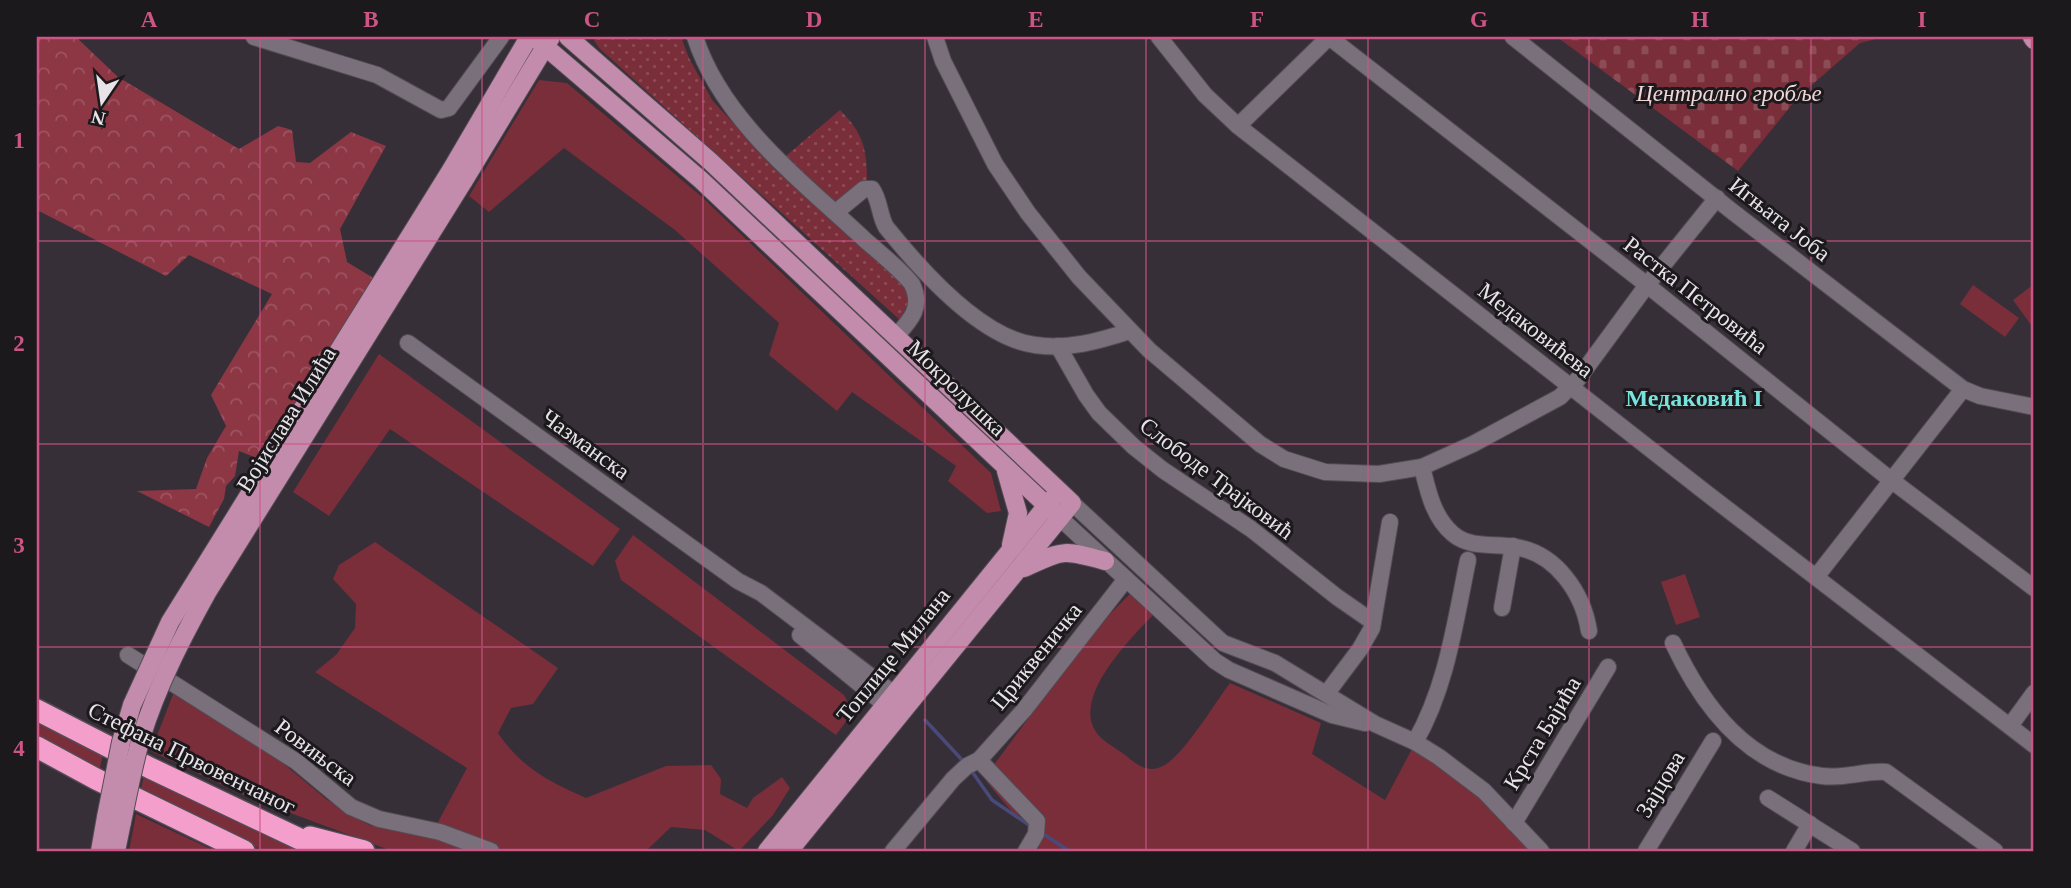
<svg xmlns="http://www.w3.org/2000/svg" width="2071" height="888" font-family="Georgia,serif">
  <defs>
    <pattern id="forest-crowns" width="20" height="18" patternUnits="userSpaceOnUse" patternTransform="scale(1.75)"><rect width="20" height="18" fill="#8d3745"/><path d="M2 6a3 3 0 1 1 6 0M12 15a3 3 0 1 1 6 0" fill="none" stroke="#9d5460"/></pattern>
    <pattern id="cemetery-stones" width="16" height="16" patternUnits="userSpaceOnUse" patternTransform="scale(1.75)"><rect width="16" height="16" fill="#792e3a"/><path d="M2 7V4a2 2 0 0 1 4 0v3zM10 15v-3a2 2 0 0 1 4 0v3z" fill="#8c4c56"/></pattern>
    <pattern id="park-dots" width="8" height="8" patternUnits="userSpaceOnUse" patternTransform="scale(1.75)"><rect width="8" height="8" fill="#792e3a"/><path d="M2 2h.1M6 6h.1" fill="none" stroke="#8c4c56" stroke-width="1.8" stroke-linecap="round"/></pattern>
  </defs>
  <rect width="100%" height="100%" fill="#372f38"/>
  <g fill="#792e3a">
    <path d="M539 80 567 83 702 197 991 473 1001 511 987 513 948 481 956 466 852 392 837 411 769 355 779 323 675 230 564 148 489 212 469 196Z"/>
    <path d="M2034 284V329L2013 300Z"/>
    <path d="M1973 285 2019 318 2005 337 1960 304Z"/>
    <path d="M379 354 620 529 593 566 390 429 329 516 293 492Z"/>
    <path d="M633 535 844 695 853 712 836 735 621 580 615 561Z"/>
    <path d="M375 542 558 668 533 704 511 708 498 733C522 768 548 781 586 798L666 766 711 765 721 779 720 794 747 808 753 798 782 777 790 788 773 815 739 851 705 830 671 827 646 851H506L437 824 467 768 315 672 336 655 355 628 356 604 333 579 339 565Z"/>
    <path d="M1685 574 1700 617 1676 625 1661 582Z"/>
    <path d="M1130 594 1153 615C1130 639 1072 697 1096 732 1102 741 1116 748 1125 755 1136 764 1148 774 1163 766 1184 755 1214 704 1230 683L1321 723 1312 754 1385 800 1413 747 1477 795 1532 851H1038L1043 826 1013 813 986 781 993 766 1094 630Z"/>
    <path d="M174 692 284 764 326 799 352 816 369 825 424 834 472 851H392L243 795 151 751Z"/>
    <path d="M37 719 103 753 99 773 37 738Z"/>
    <path d="M144 776 301 851H264L140 792Z"/>
    <path d="M136 814 215 851H129Z"/>
  </g>
  <path fill="url(#forest-crowns)" d="M37 37H76L118 77 239 149 278 126 292 130 296 162 310 163 351 132 386 146 340 229 347 262 375 279 262 460 239 451 235 476 226 486 224 499 209 527 137 491 196 489 207 458 226 426 211 395 272 294 189 255 166 276 37 210Z"/>
  <path fill="url(#cemetery-stones)" d="M1557 37H1884L1860 43 1798 97 1738 171Z"/>
  <path fill="url(#park-dots)" d="M592 37H681L689 58 712 100 773 167 840 110C864 134 867 150 867 182L830 212C846 228 903 275 907 294 910 304 904 311 900 320L599 48Z"/>
  <g fill="none" stroke-linecap="round" stroke-linejoin="round">
    <g stroke="#494a7a" stroke-width="3.5">
      <path d="M925 720 964 762"/>
      <path d="M973 773 992 800 1032 827"/>
      <path d="M1042 833 1069 851"/>
    </g>
    <g stroke="#534c54" stroke-width="18">
      <g id="minor">
        <path d="M254 37 377 75 441 110 449 108 501 37"/>
        <path d="M695 37C722 121 803 182 865 240 881 254 899 268 912 284 923 307 911 320 896 336"/>
        <path d="M935 37 943 61 995 164 1028 213 1079 277 1149 350 1260 444 1284 459 1325 472 1379 474 1422 467 1473 444 1560 397 1578 379 1647 285 1717 198"/>
        <path d="M1159 37 1205 95 1238 126 1705 492 2034 745"/>
        <path d="M1329 37 1647 285 1891 480 2034 588"/>
        <path d="M1513 37 1733 212 1963 389 1980 396 2034 407"/>
        <path d="M1238 126 1329 37"/>
        <path d="M836 212 864 189H872C880 200 879 215 886 227 919 268 980 338 1035 345 1068 350 1099 341 1130 331"/>
        <path d="M408 343 738 581 761 593 902 700"/>
        <path d="M1058 346 1086 395 1099 413 1134 447 1163 470 1251 529 1337 597 1373 622"/>
        <path d="M1422 467C1428 491 1433 517 1453 534 1471 549 1494 543 1515 547 1556 553 1583 593 1589 631"/>
        <path d="M1072 503 1223 643 1275 663 1375 724 1415 742 1439 757 1484 791 1541 851"/>
        <path d="M1060 518 1215 661 1229 670 1332 715 1365 723"/>
        <path d="M1816 577 1963 389"/>
        <path d="M1502 608 1513 546"/>
        <path d="M800 635 894 712"/>
        <path d="M1673 643C1703 707 1748 767 1822 776 1844 779 1867 770 1886 772L1995 851"/>
        <path d="M128 655 297 762 351 807 379 819 440 832 491 851"/>
        <path d="M1327 693 1360 649 1372 628 1390 522"/>
        <path d="M2010 726 2034 693"/>
        <path d="M1415 742C1447 686 1455 622 1468 560"/>
        <path d="M1768 798 1852 851"/>
        <path d="M1514 823 1608 667"/>
        <path d="M893 851 953 779 967 766 979 760"/>
        <path d="M1026 851 1036 834 1037 821 979 760 1024 710 1126 579"/>
        <path d="M1646 851 1713 741"/>
        <path d="M1794 851 1810 824"/>
      </g>
    </g>
    <g stroke="#534c54" stroke-width="20">
      <g id="major">
        <path d="M534 37 701 180 1060 518"/>
        <path d="M568 37 711 162 1072 503 789 851"/>
        <path d="M2032 37 2034 40"/>
        <path d="M451 170 529 37"/>
        <path d="M463 182 551 37"/>
        <path d="M1006 471 1018 513 1011 545"/>
        <path d="M1024 568C1064 550 1062 549 1105 561"/>
        <path d="M100 851 106 817"/>
        <path d="M116 851 122 822"/>
        <path d="M767 851 1052 499"/>
      </g>
    </g>
    <g stroke="#534c54" stroke-width="24">
      <g id="highway">
        <path d="M37 710 150 768 325 851"/>
        <path d="M37 747 96 779 244 851"/>
        <path d="M310 837 364 851"/>
      </g>
    </g>
    <use href="#minor" stroke="#79707b" stroke-width="16"/>
    <use href="#major" stroke="#c38cac" stroke-width="18"/>
    <use href="#highway" stroke="#f49ecc" stroke-width="21"/>
    <g stroke="#534c54" stroke-width="20" stroke-linecap="butt">
      <g id="major-bridge">
        <path d="M106 817 121 742 132 705 170 622 451 170"/>
        <path d="M122 822C128 794 133 766 141 738 157 686 182 638 208 591L463 182"/>
      </g>
    </g>
    <use href="#major-bridge" stroke="#c38cac" stroke-width="18"/>
  </g>
  <path fill="none" stroke="#cd5586" stroke-width="2" stroke-opacity="0.55" d="M260 37V851M482 37V851M703 37V851M925 37V851M1146 37V851M1368 37V851M1589 37V851M1811 37V851M37 241H2034M37 444H2034M37 647H2034"/>
  <g text-anchor="middle" stroke-width="6" stroke-linejoin="round" paint-order="stroke">
    <g font-size="23" font-style="italic" fill="#f0d6d7" stroke="#1c191d">
      <text x="1729" y="101">Централно гробље</text>
    </g>
    <g font-size="23" fill="#e8e3e9" stroke="#1c191d">
      <text transform="translate(1780 219) rotate(38)" y="8">Игњата Јоба</text>
      <text transform="translate(1696 295) rotate(38)" y="8">Растка Петровића</text>
      <text transform="translate(1536 330) rotate(38)" y="8">Медаковићева</text>
      <text transform="translate(957 388) rotate(44)" y="8">Мокролушка</text>
      <text transform="translate(286 419) rotate(-58)" y="8">Војислава Илића</text>
      <text transform="translate(586 444) rotate(36)" y="8">Чазманска</text>
      <text transform="translate(1217 478) rotate(37)" y="8">Слободе Трајковић</text>
      <text transform="translate(893 655) rotate(-51)" y="8">Топлице Милана</text>
      <text transform="translate(1036 656) rotate(-51)" y="8">Цриквеничка</text>
      <text transform="translate(1542 733) rotate(-59)" y="8">Крста Бајића</text>
      <text transform="translate(316 752) rotate(37)" y="8">Ровињска</text>
      <text transform="translate(192 758) rotate(26)" y="8">Стефана Првовенчаног</text>
      <text transform="translate(1660 784) rotate(-59)" y="8">Зајцова</text>
    </g>
    <g font-size="24" font-weight="bold" fill="#78e3dc" stroke="#1c191d">
      <text x="1694" y="406">Медаковић I</text>
    </g>
  </g>
  <rect width="2071" height="888" fill="none" stroke="#1c191d" stroke-width="77"/>
  <g transform="translate(102 102) rotate(193)" stroke="#1c191d" stroke-width="5" paint-order="stroke">
  <path d="M0-5L12 26L0 18L-12 26Z" fill="#e8e3e9"/>
  <text y="-10" font-size="19" font-weight="bold" text-anchor="middle" fill="#e8e3e9">N</text>
  </g>
  <rect x="38" y="38" width="1994" height="812" fill="none" stroke="#cd5586" stroke-width="2.5"/>
  <g font-size="23" text-anchor="middle" font-weight="bold" fill="#cd5586">
    <text x="149" y="27">A</text>
    <text x="371" y="27">B</text>
    <text x="592" y="27">C</text>
    <text x="814" y="27">D</text>
    <text x="1036" y="27">E</text>
    <text x="1257" y="27">F</text>
    <text x="1479" y="27">G</text>
    <text x="1700" y="27">H</text>
    <text x="1922" y="27">I</text>
    <text x="19" y="148">1</text>
    <text x="19" y="351">2</text>
    <text x="19" y="553">3</text>
    <text x="19" y="756">4</text>
  </g>
</svg>
